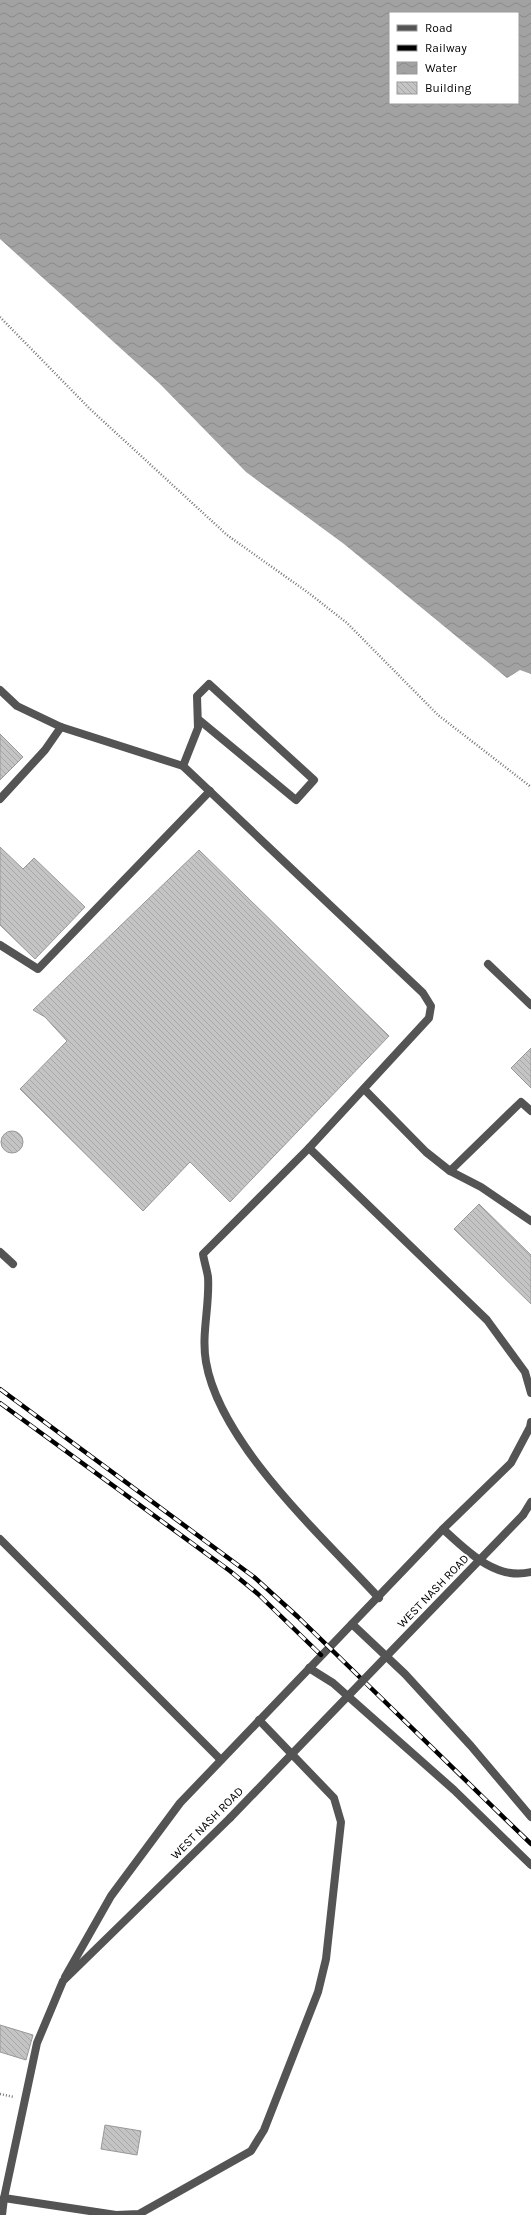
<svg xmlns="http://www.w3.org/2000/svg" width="531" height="2215" font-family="Karla,sans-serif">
  <defs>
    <pattern id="water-waves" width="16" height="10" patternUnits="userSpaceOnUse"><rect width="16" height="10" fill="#a2a2a2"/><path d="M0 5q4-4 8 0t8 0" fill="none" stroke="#8a8a8a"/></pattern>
    <pattern id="building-back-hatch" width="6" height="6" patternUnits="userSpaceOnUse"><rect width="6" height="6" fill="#c4c4c4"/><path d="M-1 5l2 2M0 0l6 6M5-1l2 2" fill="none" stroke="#a7a7a7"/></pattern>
  </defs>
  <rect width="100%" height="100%" fill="#fff"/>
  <path fill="url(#water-waves)" fill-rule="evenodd" d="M0 0H531V674L520 670 507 678 344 544 246 472 160 384 0 239ZM390 13H518V103H390Z"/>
  <g fill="url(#building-back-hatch)" stroke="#989898">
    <path d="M0 734 23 757 0 780Z"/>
    <path d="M0 847 23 869 34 858 85 907 35 959 0 925Z"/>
    <path d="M199 850 389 1036 230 1202 190 1162 143 1211 20 1089 67 1041 45 1017 33 1010Z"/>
    <path d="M531 1048V1088L511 1068Z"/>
    <circle cx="12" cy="1142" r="11"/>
    <path d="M479 1204 531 1255V1304L454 1229Z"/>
    <path d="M0 2025 33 2035 26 2060 0 2052Z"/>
    <path d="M105 2125 141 2131 137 2155 101 2149Z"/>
  </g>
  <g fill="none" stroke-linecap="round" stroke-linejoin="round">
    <g stroke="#767676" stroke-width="2.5" stroke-dasharray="1 2" stroke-linecap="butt">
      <path d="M0 317 90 409 227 535 310 594 347 623 438 715 531 787"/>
      <path d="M0 2094 14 2097"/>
    </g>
    <g stroke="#545454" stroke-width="8">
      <path d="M0 690 17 706 61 727 183 766 423 993 431 1006 429 1018 309 1148"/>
      <path d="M183 766 198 728 197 696 209 684 314 780 296 800 198 719"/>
      <path d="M0 799 45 750 61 727"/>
      <path d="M0 945 38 969 210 791"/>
      <path d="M488 964 531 1005"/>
      <path d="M364 1089 426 1152 450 1171 481 1187 531 1221"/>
      <path d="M450 1171 521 1102 531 1111"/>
      <path d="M0 1252 13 1264"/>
      <path d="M443 1529C467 1551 496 1581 531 1572"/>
      <path d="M0 1539 221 1760"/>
      <path d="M379 1598C323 1537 220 1444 206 1362 201 1334 210 1305 208 1277 207 1270 204 1261 203 1254L309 1148 487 1320 525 1372 531 1393"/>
      <path d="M352 1624 405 1674 471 1746 531 1817"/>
      <path d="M309 1668 333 1683 454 1790 531 1865"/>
      <path d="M65 1977 111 1896 180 1803 443 1529 511 1463 530 1427 531 1422"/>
      <path d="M4 2198 116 2215 139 2214 251 2151 264 2130 318 1992 326 1959 341 1822 334 1798 259 1720"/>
    </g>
    <g stroke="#545454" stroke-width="8">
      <path d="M523 1515 531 1502"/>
      <path d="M2 2215 4 2198 37 2043 63 1981 230 1818"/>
    </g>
    <g stroke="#000" stroke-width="4.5">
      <g id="rail">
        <path d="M0 1389 254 1577 298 1617 531 1844"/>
        <path d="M0 1403 230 1571 258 1594 321 1655"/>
      </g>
    </g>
    <use href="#rail" stroke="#fff" stroke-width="3" stroke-dasharray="9" stroke-linecap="butt"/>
    <path stroke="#545454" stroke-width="8" d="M230 1818 523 1515"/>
  </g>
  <g text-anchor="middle" stroke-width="4" stroke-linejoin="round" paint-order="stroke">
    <g font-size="12" fill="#000" stroke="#fff">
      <text transform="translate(433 1591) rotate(-46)" y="4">WEST NASH ROAD</text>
      <text transform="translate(207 1823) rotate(-45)" y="4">WEST NASH ROAD</text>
    </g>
  </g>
  <rect x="389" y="12" width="130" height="92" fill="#ffffff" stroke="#999999"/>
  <rect x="397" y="25" width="20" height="6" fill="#545454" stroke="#999999"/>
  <text x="425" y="32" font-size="12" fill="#000000">Road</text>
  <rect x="397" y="45" width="20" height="6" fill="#000000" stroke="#999999"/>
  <text x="425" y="52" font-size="12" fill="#000000">Railway</text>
  <rect x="397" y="62" width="20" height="12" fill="url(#water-waves)" stroke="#999999"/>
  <text x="425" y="72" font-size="12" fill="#000000">Water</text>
  <rect x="397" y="82" width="20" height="12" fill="url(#building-back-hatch)" stroke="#999999"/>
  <text x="425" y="92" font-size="12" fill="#000000">Building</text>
</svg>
